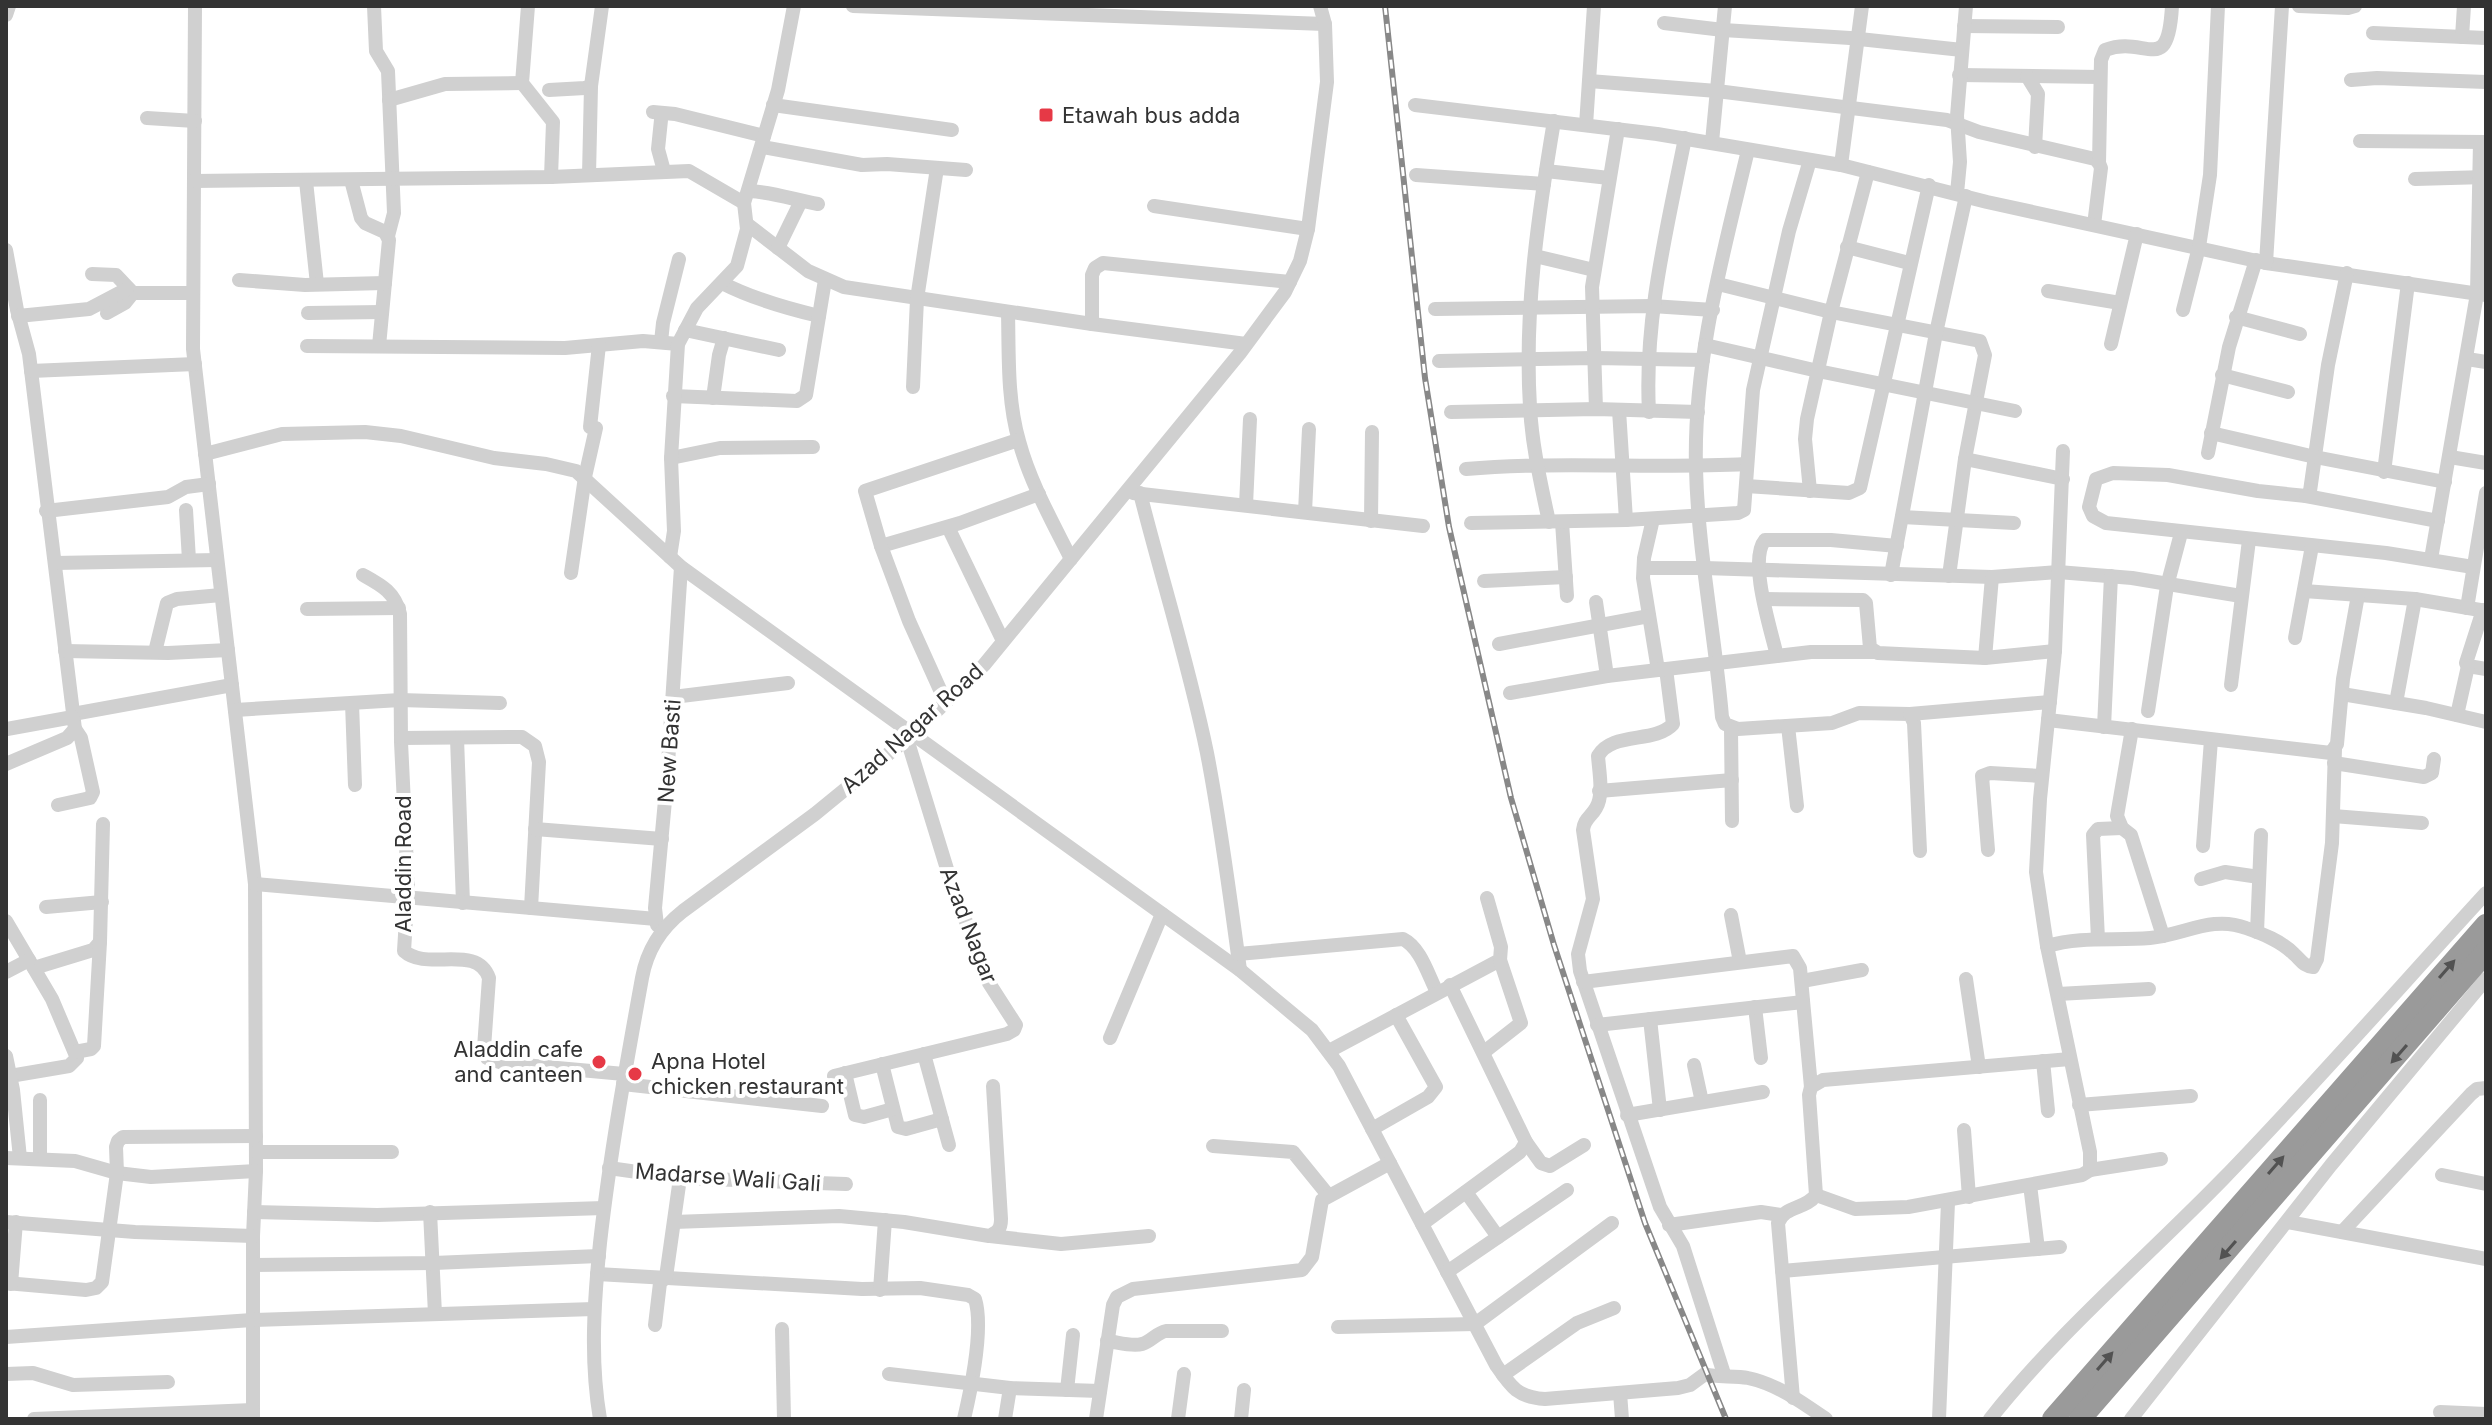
<svg xmlns="http://www.w3.org/2000/svg" width="2492" height="1425" font-family="Inter,sans-serif">
  <rect width="100%" height="100%" fill="#fff"/>
  <g fill="none" stroke-linecap="round" stroke-linejoin="round">
    <g stroke="#d0d0d0" stroke-width="14">
      <path d="M195 6 193 349 255 884 256 1171 253 1236V1419"/>
      <path d="M374 6 376 51 388 71 394 213 388 236"/>
      <path d="M528 6 522 83 553 122 551 177"/>
      <path d="M853 6 1325 24"/>
      <path d="M2299 6 2348 8 2355 6"/>
      <path d="M6 15 9 6"/>
      <path d="M1664 23 1723 30 1850 38 1962 50"/>
      <path d="M1964 26 2058 27"/>
      <path d="M2373 33 2486 38"/>
      <path d="M2462 37 2464 6"/>
      <path d="M1959 75 2100 77"/>
      <path d="M2027 76 2038 94 2035 147"/>
      <path d="M2351 80 2377 78 2486 82"/>
      <path d="M1589 81 1717 91 1947 120 1979 132 2095 159 2099 163 2101 168 2094 225"/>
      <path d="M549 90 585 88 591 86 602 6"/>
      <path d="M389 100 445 84 522 83"/>
      <path d="M773 105 952 130"/>
      <path d="M1415 105 1657 134 1841 165 1987 202 2266 263 2486 295"/>
      <path d="M653 112 675 114 764 136"/>
      <path d="M147 118 195 121"/>
      <path d="M661 120 658 149 664 171"/>
      <path d="M1586 125 1594 6"/>
      <path d="M2360 141 2486 142"/>
      <path d="M1712 142 1725 6"/>
      <path d="M762 147 862 165 887 164 966 170"/>
      <path d="M1748 150C1723 255 1693 361 1696 469 1698 552 1715 634 1722 717L1725 724 1738 729 1832 723 1859 713 1910 714 1914 723 1920 851"/>
      <path d="M2099 163 2101 60 2105 50C2146 34 2168 79 2172 6"/>
      <path d="M1841 165 1862 6"/>
      <path d="M1546 171 1609 178"/>
      <path d="M589 175 591 86"/>
      <path d="M1416 175 1544 184"/>
      <path d="M2415 179 2486 177"/>
      <path d="M351 180 361 218 365 223 385 232 389 240 379 346"/>
      <path d="M194 181 551 177 689 171 744 203"/>
      <path d="M306 181 317 284"/>
      <path d="M749 191C773 192 795 200 818 204"/>
      <path d="M1957 193 1960 162 1957 116 1966 6"/>
      <path d="M1154 206 1308 229"/>
      <path d="M747 224 808 271 844 287 1092 324 1246 344"/>
      <path d="M1847 247 1909 263"/>
      <path d="M778 248 801 201"/>
      <path d="M6 250 17 310 29 354 75 729 67 738 6 764"/>
      <path d="M1535 256 1594 270"/>
      <path d="M2266 263 2282 6"/>
      <path d="M2347 273 2328 365 2310 491 2306 496 2258 491 2168 475 2113 473 2096 479 2089 507 2093 516 2106 523 2386 553 2473 567"/>
      <path d="M92 274 116 275 133 293H193"/>
      <path d="M239 280 305 285 385 283"/>
      <path d="M722 283C753 299 785 308 819 316"/>
      <path d="M1718 284 1831 312 1980 341 1985 355 1965 459 1949 576"/>
      <path d="M2048 291 2120 303"/>
      <path d="M1435 309 1652 306 1713 310"/>
      <path d="M2183 310 2199 247 2210 175 2218 6"/>
      <path d="M1008 312C1009 354 1007 400 1019 441 1030 482 1052 521 1071 559"/>
      <path d="M107 313 125 303 133 293"/>
      <path d="M308 313 382 312"/>
      <path d="M18 316 89 309 127 289"/>
      <path d="M2236 317 2300 334"/>
      <path d="M1092 324V275L1095 268 1103 263 1290 282"/>
      <path d="M685 330 779 350"/>
      <path d="M661 342 663 323 679 259"/>
      <path d="M2111 344 2137 234"/>
      <path d="M1705 345 1818 371 2015 411"/>
      <path d="M307 346 565 348 643 341 678 344"/>
      <path d="M2467 359 2486 362"/>
      <path d="M1439 361 1595 358 1703 360"/>
      <path d="M31 371 195 364"/>
      <path d="M2222 375 2288 392"/>
      <path d="M913 387 917 299 937 168"/>
      <path d="M673 396 797 401 806 395 825 280"/>
      <path d="M713 398 719 355 724 338"/>
      <path d="M1596 409 1592 287 1618 129"/>
      <path d="M1619 410 1626 520"/>
      <path d="M1451 412 1596 409 1698 412"/>
      <path d="M1649 412C1644 319 1667 229 1685 138"/>
      <path d="M590 427 599 345"/>
      <path d="M2211 433 2315 457 2445 482"/>
      <path d="M2208 453 2229 347 2256 260"/>
      <path d="M205 454 282 434 365 432 401 436 494 458 546 464 576 471 681 567 1240 970 1312 1030 1339 1066 1496 1365C1511 1387 1517 1397 1545 1399L1678 1388 1690 1385 1705 1374C1715 1378 1735 1375 1748 1378 1777 1384 1803 1403 1826 1419"/>
      <path d="M2450 457 2486 463"/>
      <path d="M671 458 720 448 813 447"/>
      <path d="M1965 459 2063 479"/>
      <path d="M1466 469C1559 461 1653 469 1746 464"/>
      <path d="M2384 472 2408 283"/>
      <path d="M1746 486 1849 493 1860 488 1929 185"/>
      <path d="M1810 491 1805 439 1807 419 1831 312 1868 172"/>
      <path d="M1133 493 1423 526"/>
      <path d="M1140 493C1162 580 1189 665 1207 753 1221 825 1230 897 1240 970"/>
      <path d="M2306 496 2438 521"/>
      <path d="M1246 505 1250 419"/>
      <path d="M186 510 189 560"/>
      <path d="M46 511 168 497 186 487 209 484"/>
      <path d="M1305 512 1309 429"/>
      <path d="M1902 517 2014 523"/>
      <path d="M1653 519 1644 558 1643 578 1658 670"/>
      <path d="M1371 521 1372 432"/>
      <path d="M1549 522C1541 484 1532 446 1530 407 1524 311 1538 216 1554 121"/>
      <path d="M1562 522 1567 596"/>
      <path d="M1471 523 1626 520 1738 513 1744 510 1753 390 1789 231 1810 160"/>
      <path d="M948 527 1003 641"/>
      <path d="M881 546 960 523 1039 494"/>
      <path d="M670 557 674 531 671 458 678 344 697 308 737 266 747 229 744 203 778 90 794 6"/>
      <path d="M2431 559 2477 294 2480 142"/>
      <path d="M55 563 217 560"/>
      <path d="M1644 568H1704L1992 577 2058 572 2132 578 2241 596"/>
      <path d="M571 573 585 477 596 428"/>
      <path d="M363 575C381 585 395 592 400 614L401 742 408 887 404 951C427 972 477 943 489 978L484 1048 487 1058 503 1063 624 1074"/>
      <path d="M1891 575 1936 333 1966 196"/>
      <path d="M1484 581 1566 577"/>
      <path d="M2304 591 2415 599 2486 611"/>
      <path d="M1765 599 1863 600 1866 603 1870 648 1878 653 1985 658 2055 651"/>
      <path d="M1596 602 1607 676"/>
      <path d="M2467 608 2486 493"/>
      <path d="M307 609 399 608"/>
      <path d="M2483 610 2466 663 2468 666 2486 669"/>
      <path d="M2295 638 2312 546"/>
      <path d="M1499 644 1649 616"/>
      <path d="M65 651 168 653 228 650"/>
      <path d="M155 652 167 603 177 599 221 595"/>
      <path d="M1777 656C1771 630 1748 560 1765 540H1831L1897 546"/>
      <path d="M1985 658 1992 577"/>
      <path d="M1666 669 1673 724C1655 744 1612 731 1598 756 1599 771 1604 795 1596 808 1591 817 1584 819 1583 830L1593 899 1578 954 1580 971 1660 1207 1683 1246 1724 1374"/>
      <path d="M2231 685 2249 540"/>
      <path d="M1510 693 1607 676 1811 652H1874"/>
      <path d="M2342 694 2426 708 2486 722"/>
      <path d="M673 697 788 683"/>
      <path d="M352 703 355 785"/>
      <path d="M946 703 909 621 881 546 865 491 1018 440"/>
      <path d="M2396 703 2415 599"/>
      <path d="M235 710 400 700 500 703"/>
      <path d="M2148 711 2167 586 2181 533"/>
      <path d="M73 714 232 685"/>
      <path d="M1910 714 2050 702"/>
      <path d="M2457 715 2468 666"/>
      <path d="M2048 720 2331 753 2337 744 2343 679 2358 595"/>
      <path d="M1788 726 1797 806"/>
      <path d="M2104 727 2111 576"/>
      <path d="M1731 728 1732 821"/>
      <path d="M7 729 73 717"/>
      <path d="M2132 729 2117 816 2122 828 2131 835 2163 936"/>
      <path d="M401 738 522 737 535 746 539 762 531 908"/>
      <path d="M457 738 463 903"/>
      <path d="M2334 763 2424 777 2432 773 2434 759"/>
      <path d="M1599 791 1732 780"/>
      <path d="M58 805 90 798 93 792 81 738 75 729"/>
      <path d="M2333 816 2422 823"/>
      <path d="M535 829 662 839"/>
      <path d="M2203 846 2211 740"/>
      <path d="M1988 850 1982 776 1990 773 2042 776"/>
      <path d="M2201 879 2225 872 2259 877"/>
      <path d="M255 884 656 919"/>
      <path d="M46 907 102 902"/>
      <path d="M1731 915 1740 962"/>
      <path d="M6 921 52 999 77 1058 69 1066 10 1076"/>
      <path d="M657 925 655 908 667 779 681 567"/>
      <path d="M2257 932 2261 835"/>
      <path d="M2098 939 2093 835 2098 829 2122 828"/>
      <path d="M2047 946C2081 936 2115 941 2150 938 2184 935 2212 915 2246 928 2263 934 2281 941 2294 954 2301 960 2303 966 2313 967L2317 959 2332 843 2335 749"/>
      <path d="M1238 954 1403 939C1421 948 1428 975 1437 992"/>
      <path d="M34 968 93 950 100 942 103 824"/>
      <path d="M6 972 29 960"/>
      <path d="M1966 979 1979 1067"/>
      <path d="M1802 981 1862 970"/>
      <path d="M1583 982 1793 956 1800 968 1811 1087"/>
      <path d="M2058 994 2149 989"/>
      <path d="M1755 1007 1761 1058"/>
      <path d="M1650 1019 1660 1110"/>
      <path d="M1597 1025 1803 1002"/>
      <path d="M1110 1038 1162 914"/>
      <path d="M1329 1051 1500 960 1501 947 1487 898"/>
      <path d="M75 1052 91 1049 94 1046 100 942"/>
      <path d="M1484 1052 1521 1023 1500 960"/>
      <path d="M924 1054 949 1145"/>
      <path d="M6 1056 13 1090 20 1158"/>
      <path d="M2043 1061 2048 1111"/>
      <path d="M882 1064 898 1127 906 1129 942 1119"/>
      <path d="M1694 1065 1702 1102"/>
      <path d="M845 1073 855 1115 864 1117 893 1109"/>
      <path d="M834 1076 1007 1034 1014 1030 1016 1025 989 983 951 882 907 739"/>
      <path d="M623 1084 822 1106"/>
      <path d="M40 1100V1158"/>
      <path d="M2079 1105 2191 1096"/>
      <path d="M1627 1115 1763 1092"/>
      <path d="M1372 1129 1428 1097 1436 1087 1396 1015"/>
      <path d="M1964 1130 1969 1197"/>
      <path d="M1526 1142 1541 1163 1550 1166 1584 1145"/>
      <path d="M1213 1146 1293 1152 1328 1195"/>
      <path d="M256 1152H392"/>
      <path d="M6 1158 75 1161 117 1173 151 1177 256 1171"/>
      <path d="M609 1168 680 1178 846 1184"/>
      <path d="M2090 1170 2161 1159"/>
      <path d="M2442 1175 2486 1184"/>
      <path d="M2030 1185 2038 1249"/>
      <path d="M1466 1192 1498 1237"/>
      <path d="M1816 1195 1855 1209 1908 1207 2082 1175 2090 1170V1152L2047 946 2036 872 2040 799 2055 651 2063 451"/>
      <path d="M254 1212 377 1215 604 1208"/>
      <path d="M430 1212 435 1314"/>
      <path d="M6 1222 135 1232 253 1236"/>
      <path d="M674 1222 839 1216 904 1222 989 1236C998 1232 1001 1229 1001 1219L993 1086"/>
      <path d="M2288 1222 2486 1259"/>
      <path d="M1422 1224 1520 1152 1526 1142 1450 985"/>
      <path d="M1669 1225 1761 1212 1781 1215"/>
      <path d="M2342 1232 2471 1094 2477 1089 2486 1088"/>
      <path d="M990 1236 1061 1244 1149 1236"/>
      <path d="M253 1265 434 1263 599 1256"/>
      <path d="M1782 1271 2060 1247"/>
      <path d="M1447 1272 1567 1190"/>
      <path d="M597 1274 862 1289 920 1288 968 1295 975 1299C984 1328 971 1389 964 1419"/>
      <path d="M6 1283 86 1290 96 1288 102 1282 117 1173 116 1147 118 1141 123 1137 256 1136"/>
      <path d="M11 1284 16 1222"/>
      <path d="M880 1290 885 1220"/>
      <path d="M655 1325 660 1283 666 1277 680 1178"/>
      <path d="M1338 1327 1475 1324 1612 1223"/>
      <path d="M782 1329 784 1419"/>
      <path d="M6 1337 252 1320 594 1309"/>
      <path d="M1107 1341C1117 1342 1132 1347 1142 1344 1152 1341 1156 1333 1166 1331H1222"/>
      <path d="M6 1374 33 1373 73 1385 168 1382"/>
      <path d="M889 1374 1010 1388 1100 1391"/>
      <path d="M1503 1375 1577 1323 1614 1308"/>
      <path d="M1067 1390 1073 1335"/>
      <path d="M1620 1393 1622 1419"/>
      <path d="M1793 1398 1778 1223C1785 1205 1805 1210 1816 1195L1809 1095 1811 1087 1823 1080 2070 1059"/>
      <path d="M2440 1412 2486 1414"/>
      <path d="M34 1419 253 1410"/>
      <path d="M600 1419C590 1360 594 1302 600 1243 610 1154 626 1066 642 978 647 950 660 929 683 911L815 814 914 733 984 665 1240 353 1285 292 1300 261 1308 229 1327 82 1325 24 1320 6"/>
      <path d="M1005 1419 1010 1388"/>
      <path d="M1096 1419 1113 1305 1117 1297 1133 1289 1302 1270 1312 1257 1322 1200 1390 1163"/>
      <path d="M1178 1419 1184 1374"/>
      <path d="M1241 1419 1244 1390"/>
      <path d="M1939 1419 1948 1202"/>
      <path d="M1990 1419C2058 1333 2146 1258 2223 1179 2313 1086 2398 989 2486 893"/>
      <path d="M2131 1419 2331 1165 2486 979"/>
    </g>
    <g stroke="#9a9a9a" stroke-width="22">
      <path d="M2053 1419 2486 925"/>
      <path d="M2080 1419 2486 952"/>
    </g>
    <g stroke="#888" stroke-width="6">
      <path id="rail" d="M1385 6 1425 378 1449 527 1511 798 1554 945 1645 1223 1726 1419"/>
    </g>
    <use href="#rail" stroke="#fff" stroke-width="3" stroke-dasharray="9" stroke-linecap="butt"/>
  </g>
  <defs><path id="oneway-solid" d="M-6-.8H1V-3.2L6.5 0L1 3.2V.8H-6Z" transform="scale(2)"/></defs>
  <g fill="#525252">
    <use href="#oneway-solid" transform="translate(2447 969) rotate(-49)"/>
    <use href="#oneway-solid" transform="translate(2399 1054) rotate(131)"/>
    <use href="#oneway-solid" transform="translate(2276 1165) rotate(-49)"/>
    <use href="#oneway-solid" transform="translate(2228 1250) rotate(131)"/>
    <use href="#oneway-solid" transform="translate(2105 1361) rotate(-49)"/>
  </g>
  <g fill="#e63946" stroke="#fff" stroke-width="3">
    <rect x="1038" y="107" width="16" height="16" rx="4"/>
    <circle cx="599" cy="1062" r="8"/>
    <circle cx="635" cy="1074" r="8"/>
  </g>
  <g text-anchor="middle" stroke-width="8" stroke-linejoin="round" paint-order="stroke">
    <g font-size="22" fill="#333" stroke="#fff" text-anchor="start">
      <text x="1062" y="123">Etawah bus adda</text>
      <text x="583" y="1057" text-anchor="end">Aladdin cafe<tspan x="583" dy="25">and canteen</tspan></text>
      <text x="651" y="1069">Apna Hotel<tspan x="651" dy="25">chicken restaurant</tspan></text>
    </g>
    <g font-size="22" fill="#333" stroke="#fff">
      <text transform="translate(912 728) rotate(-42)" y="8">Azad Nagar Road</text>
      <text transform="translate(669 751) rotate(-86)" y="8">New Basti</text>
      <text transform="translate(403 864) rotate(-90)" y="8">Aladdin Road</text>
      <text transform="translate(969 925) rotate(69)" y="8">Azad Nagar</text>
      <text transform="translate(728 1177) rotate(4)" y="8">Madarse Wali Gali</text>
    </g>
  </g>
  <rect width="2492" height="1425" fill="none" stroke="#333333" stroke-width="16"/>
</svg>
